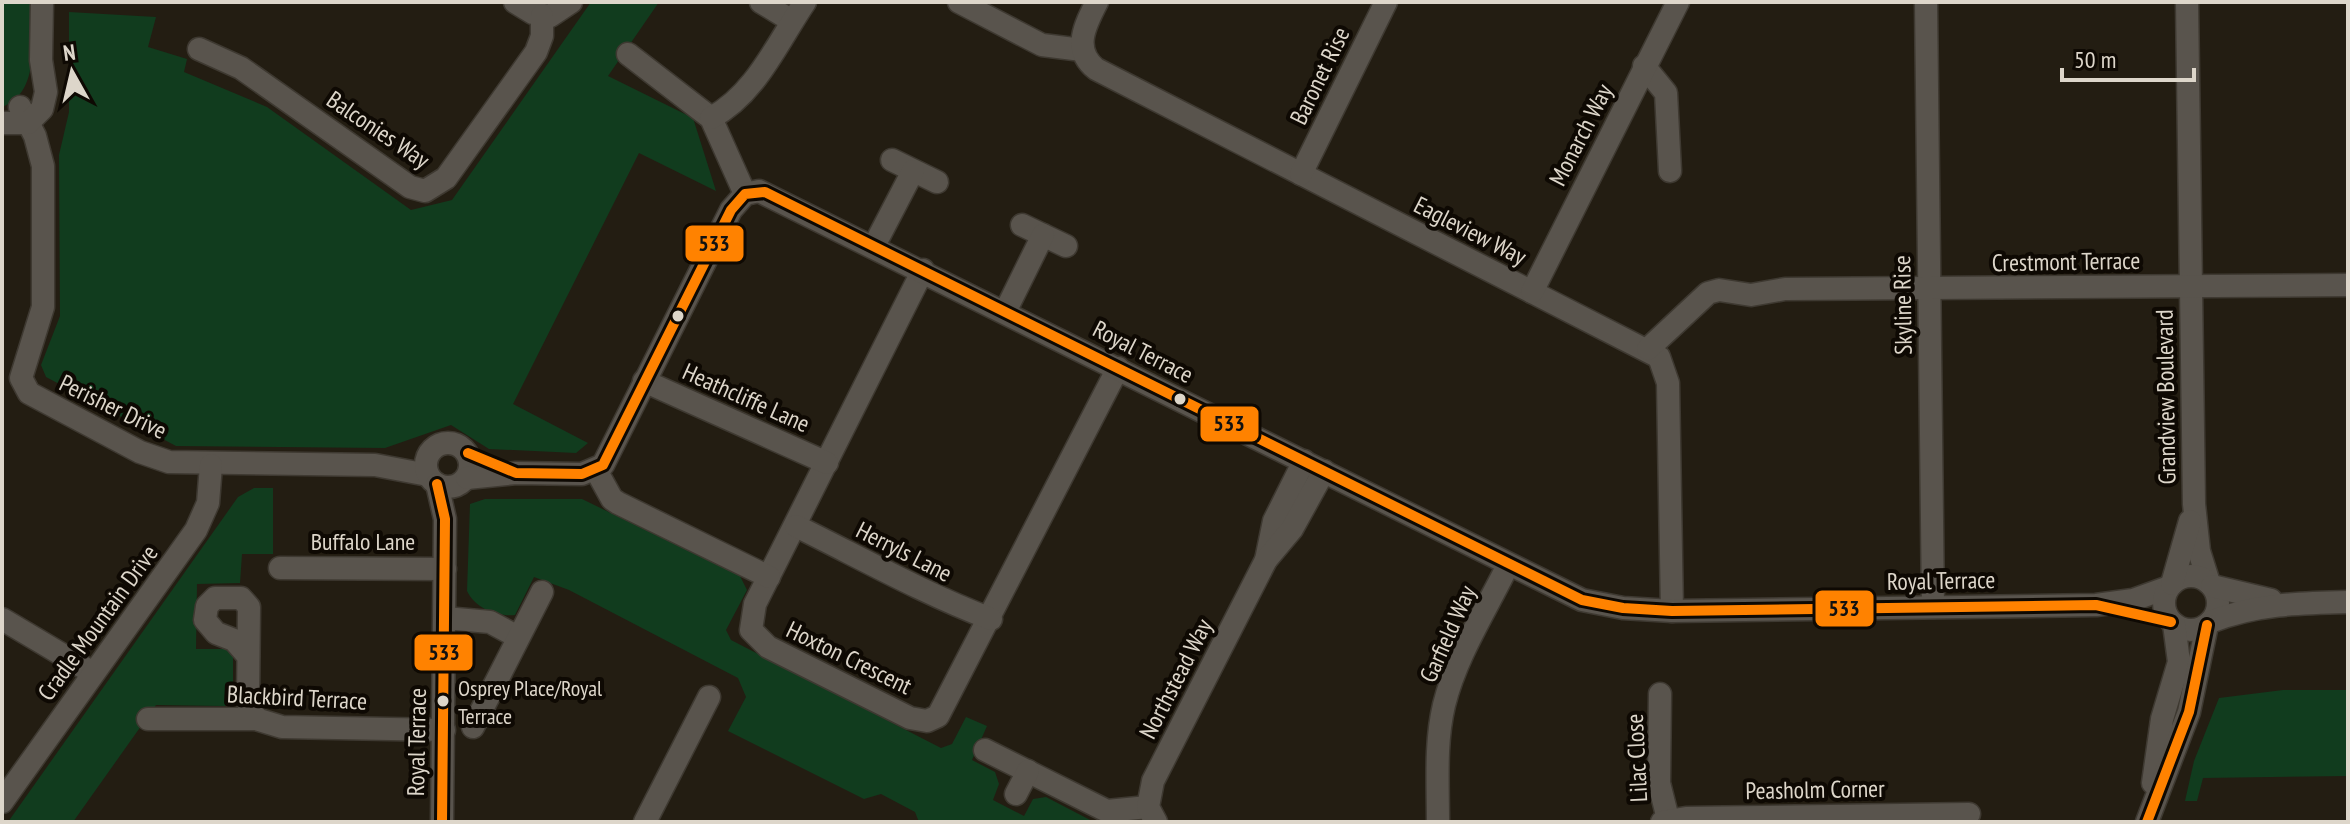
<svg xmlns="http://www.w3.org/2000/svg" width="2350" height="824" font-family="'PT Sans Narrow',sans-serif">
  <rect width="100%" height="100%" fill="#231d12"/>
  <g fill="#113c1e">
    <path d="M2 2H31C31 37 42 92 2 107Z"/>
    <path d="M591 2H659L608 76 693 118 716 191 639 153 513 404 588 443 576 453 489 449 451 425 385 448 176 446 46 377 41 365 60 316 59 155 69 112V12L156 17 148 47 187 59 184 72 267 107 411 210 452 200Z"/>
    <path d="M254 488H273V554H242L240 583 197 584 196 649H226L233 657V698L225 706 156 705 73 822H8L238 497Z"/>
    <path d="M485 499H582L740 576 747 590 726 630 731 640 941 748 952 744 966 717 987 726 972 760 995 772 999 784 993 800 1024 816 1033 799 1046 797 1094 822H919L915 812 881 794 864 799 728 731 746 697 738 678 569 590 534 577 515 615C497 617 475 608 467 591L470 504Z"/>
    <path d="M2283 690H2348V776L2203 778 2197 801H2185L2194 761 2219 698Z"/>
  </g>
  <g fill="none" stroke-linecap="round" stroke-linejoin="round">
    <g stroke="#3e3931" stroke-width="25">
      <g id="minor">
        <path d="M515 2 533 13 550 16 571 2"/>
        <path d="M761 2 792 21"/>
        <path d="M959 2 1042 45 1082 50"/>
        <path d="M1097 2C1085 25 1072 50 1096 69L1659 357 1668 383 1672 611"/>
        <path d="M1926 2 1933 607"/>
        <path d="M2187 2 2194 504 2199 551 2209 583"/>
        <path d="M199 49 241 68 410 187 425 191 446 178 536 52 542 36V16"/>
        <path d="M628 54 711 118 745 194"/>
        <path d="M1644 66 1666 93 1670 171"/>
        <path d="M20 107 35 136 43 166V307L21 378 29 393 140 452 169 462 375 465 428 475"/>
        <path d="M711 118C756 94 777 43 805 2"/>
        <path d="M2 123H28L42 109 46 92 41 60 42 2"/>
        <path d="M892 160 937 182"/>
        <path d="M1301 174 1386 2"/>
        <path d="M1022 225 1066 246"/>
        <path d="M874 246 913 171"/>
        <path d="M923 270 755 604 751 630 768 647 910 718 927 721 938 716 1118 368"/>
        <path d="M1532 292 1678 2"/>
        <path d="M1005 312 1043 235"/>
        <path d="M1648 349 1708 293 1719 290 1751 295 1785 289 2348 285"/>
        <path d="M644 381 827 463"/>
        <circle cx="448" cy="465" r="22"/>
        <path d="M596 470 612 499 618 503 769 577"/>
        <path d="M467 478 516 473 582 474 603 465 731 210 745 194 759 191 1582 600 1623 608 1672 611 2096 605 2133 600 2169 587"/>
        <path d="M437 484 445 519 442 822"/>
        <path d="M796 526C861 558 923 593 991 619"/>
        <path d="M1266 560 1274 521 1304 461"/>
        <path d="M280 568 445 569"/>
        <circle cx="2191" cy="603" r="27"/>
        <path d="M2172 584 2190 521"/>
        <path d="M2212 586 2271 600"/>
        <path d="M445 618 490 622 518 637"/>
        <path d="M2 619 93 673"/>
        <path d="M2210 622C2255 604 2300 603 2348 602"/>
        <path d="M248 656 234 640 216 633 205 620 207 606 215 598H241L249 607 248 702 256 719"/>
        <path d="M1660 694 1659 783 1668 819"/>
        <path d="M148 719H256L282 727 444 730"/>
        <path d="M473 727 542 592"/>
        <path d="M985 750 1107 811 1148 807"/>
        <path d="M2153 783 2162 719 2179 662 2174 624"/>
        <path d="M1016 794 1028 771"/>
        <path d="M2 802 196 530 208 503 211 465"/>
        <path d="M645 822 709 697"/>
        <path d="M1156 822 1148 807 1153 781 1266 560 1292 529 1324 471"/>
        <path d="M1438 822C1438 783 1435 743 1444 705 1456 656 1486 610 1508 565"/>
        <path d="M1662 822 1686 818 1969 814"/>
        <path d="M2147 822 2189 712 2207 625"/>
      </g>
    </g>
    <use href="#minor" stroke="#59544d" stroke-width="22"/>
    <g stroke="#0e0903" stroke-width="16">
      <g id="bus-1">
        <path d="M468 453 516 473 582 474 603 465 731 210 745 194 765 192 1582 600 1623 608 1672 611 2096 605 2171 622"/>
        <path d="M437 484 445 519 442 822"/>
        <path d="M2147 822 2189 712 2207 625"/>
      </g>
    </g>
    <use href="#bus-1" stroke="#ff8200" stroke-width="10"/>
  </g>
  <g fill="#ddd6ca" stroke="#0e0903" stroke-width="3">
    <circle cx="678" cy="316" r="7"/>
    <circle cx="1180" cy="399" r="7"/>
    <circle cx="443" cy="701" r="7"/>
  </g>
  <g text-anchor="middle" stroke-width="8" stroke-linejoin="round" paint-order="stroke">
    <g font-size="22" fill="#ddd6ca" stroke="#0e0903" text-anchor="start">
      <text x="458" y="696">Osprey Place/Royal<tspan x="458" dy="28">Terrace</tspan></text>
    </g>
    <g font-size="24" fill="#ddd6ca" stroke="#0e0903">
      <text transform="translate(1320 76) rotate(-64)" y="8">Baronet Rise</text>
      <text transform="translate(378 130) rotate(34)" y="8">Balconies Way</text>
      <text transform="translate(1581 135) rotate(-63)" y="8">Monarch Way</text>
      <text transform="translate(1470 231) rotate(27)" y="8">Eagleview Way</text>
      <text transform="translate(2066 262) rotate(-1)" y="8">Crestmont Terrace</text>
      <text transform="translate(1903 305) rotate(-91)" y="8">Skyline Rise</text>
      <text transform="translate(1143 352) rotate(27)" y="8">Royal Terrace</text>
      <text transform="translate(2166 397) rotate(-91)" y="8">Grandview Boulevard</text>
      <text transform="translate(746 398) rotate(24)" y="8">Heathcliffe Lane</text>
      <text transform="translate(113 407) rotate(26)" y="8">Perisher Drive</text>
      <text x="363" y="550">Buffalo Lane</text>
      <text transform="translate(904 552) rotate(27)" y="8">Herryls Lane</text>
      <text transform="translate(1941 581) rotate(-1)" y="8">Royal Terrace</text>
      <text transform="translate(98 623) rotate(-54)" y="8">Cradle Mountain Drive</text>
      <text transform="translate(1448 634) rotate(-66)" y="8">Garfield Way</text>
      <text transform="translate(849 658) rotate(26)" y="8">Hoxton Crescent</text>
      <text transform="translate(1176 679) rotate(-63)" y="8">Northstead Way</text>
      <text transform="translate(297 698) rotate(3)" y="8">Blackbird Terrace</text>
      <text transform="translate(417 742) rotate(-89)" y="8">Royal Terrace</text>
      <text transform="translate(1637 758) rotate(-93)" y="8">Lilac Close</text>
      <text transform="translate(1815 790) rotate(-1)" y="8">Peasholm Corner</text>
    </g>
  </g>
  <g stroke="#0e0903" stroke-width="3">
    <rect x="684" y="224" width="61" height="39" rx="8" fill="#ff8200"/>
    <rect x="1199" y="405" width="61" height="38" rx="8" fill="#ff8200"/>
    <rect x="1814" y="589" width="61" height="39" rx="8" fill="#ff8200"/>
    <rect x="413" y="633" width="61" height="39" rx="8" fill="#ff8200"/>
  </g>
  <g font-size="22" text-anchor="middle" font-weight="bold" fill="#111">
    <text x="714" y="251">533</text>
    <text x="1229" y="431">533</text>
    <text x="1844" y="616">533</text>
    <text x="444" y="660">533</text>
  </g>
  <rect width="2350" height="824" fill="none" stroke="#ddd6ca" stroke-width="8"/>
  <g transform="translate(72 72) rotate(352)" stroke="#0e0903" stroke-width="6" paint-order="stroke">
  <path d="M0-6L14 30L0 20L-14 30Z" fill="#ddd6ca"/>
  <text y="-12" font-size="22" font-weight="bold" text-anchor="middle" fill="#ddd6ca">N</text>
  </g>
  <path d="M2062 68v12h132v-12" fill="none" stroke="#ddd6ca" stroke-width="4"/>
  <text x="2074" y="68" font-size="24" fill="#ddd6ca" stroke="#0e0903" stroke-width="6" paint-order="stroke">50 m</text>
</svg>
